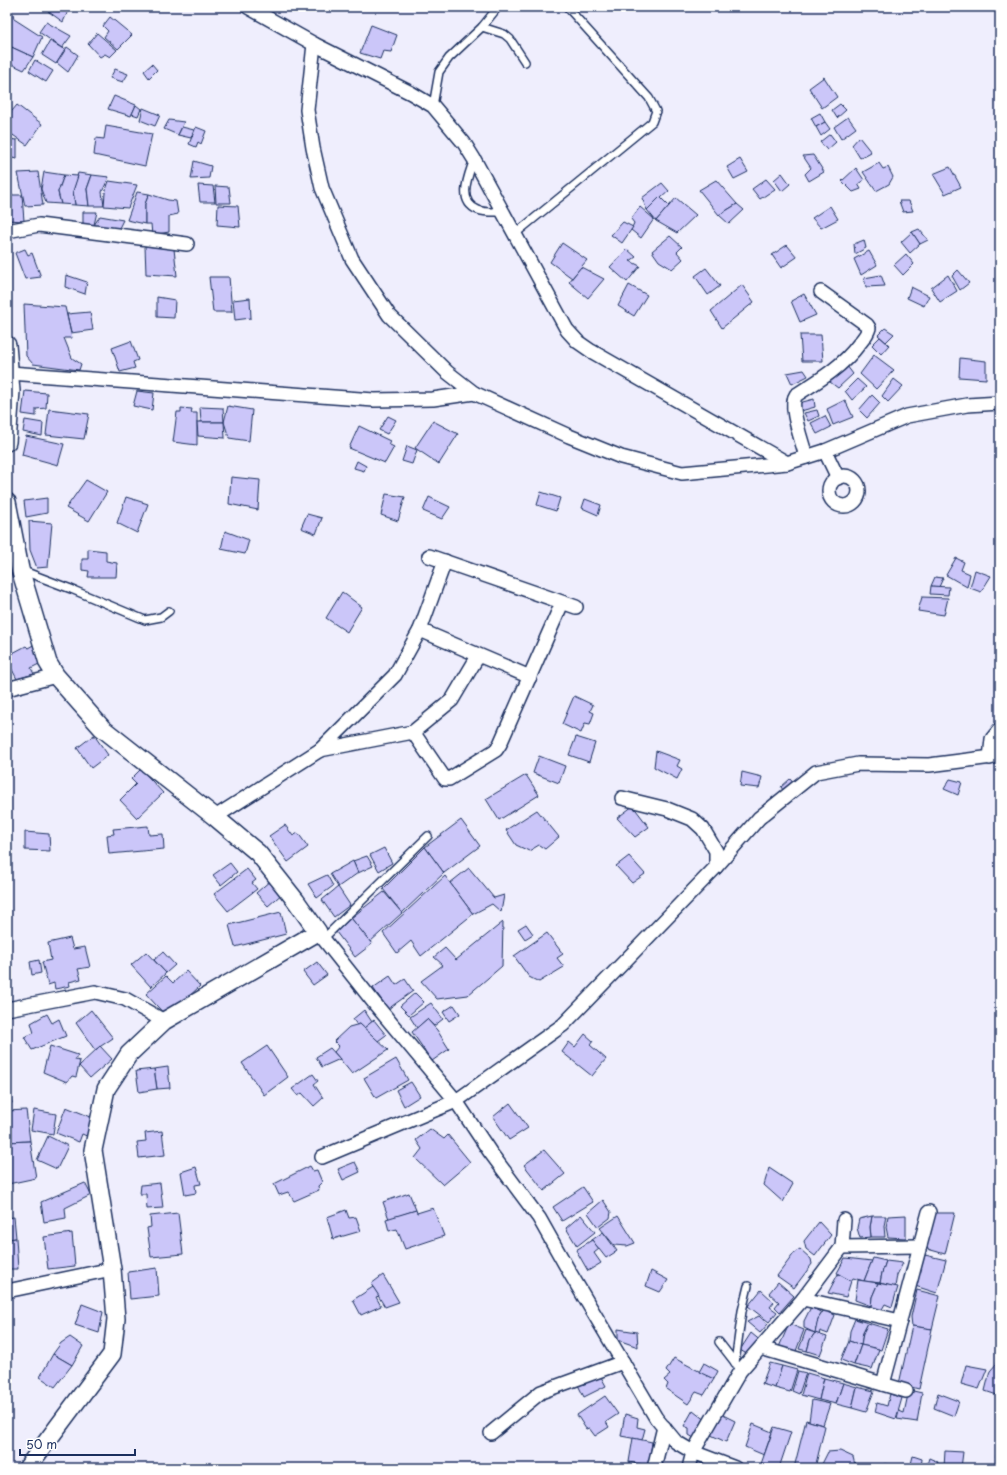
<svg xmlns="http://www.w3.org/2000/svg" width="1007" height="1475" font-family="'Playpen Sans',sans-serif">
  <rect width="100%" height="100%" fill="#efeefd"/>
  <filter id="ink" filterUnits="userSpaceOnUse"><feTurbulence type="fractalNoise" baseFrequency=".025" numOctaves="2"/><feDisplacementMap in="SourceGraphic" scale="8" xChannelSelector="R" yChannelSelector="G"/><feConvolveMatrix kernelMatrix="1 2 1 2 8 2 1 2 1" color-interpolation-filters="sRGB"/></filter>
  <g filter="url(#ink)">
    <g fill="#cbc6f9" stroke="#1b2f5e">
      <path d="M42 7H70L63 22Z"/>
      <path d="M7 11 13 13 14 19 42 37 33 57 7 45Z"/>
      <path d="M110 17 132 35 118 49 104 37 108 31 103 26Z"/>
      <path d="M46 22 71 36 62 48 39 32Z"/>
      <path d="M371 25 397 35 391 52 383 51 380 59 360 53Z"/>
      <path d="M97 33 117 50 110 57 105 54 100 57 88 44Z"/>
      <path d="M50 41 65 50 56 64 42 55Z"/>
      <path d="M7 45 33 57 24 70 7 62Z"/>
      <path d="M67 47 78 55 68 72 57 63Z"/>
      <path d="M35 60 53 71 46 82 29 71Z"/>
      <path d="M152 64 157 70 149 78 144 71Z"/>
      <path d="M115 69 128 74 123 82 110 78Z"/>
      <path d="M824 77 837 97 822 108 809 88Z"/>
      <path d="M114 96 136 105 131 116 108 109Z"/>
      <path d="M840 104 846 110 837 118 832 110Z"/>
      <path d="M17 105 42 124 27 145 10 133 11 131 7 128V117Z"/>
      <path d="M136 105 141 109 138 116 132 114Z"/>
      <path d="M143 108 160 115 155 126 140 120Z"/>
      <path d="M820 113 825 122 816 127 811 118Z"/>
      <path d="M848 117 856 128 841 139 834 127Z"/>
      <path d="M169 120 184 122 178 135 164 129Z"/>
      <path d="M825 122 830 129 821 136 816 127Z"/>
      <path d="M106 126 152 134 145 166 94 155 96 138 104 139Z"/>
      <path d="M182 127 194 130 191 138 178 135Z"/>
      <path d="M196 127 206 131 201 144 198 142 196 147 189 144Z"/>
      <path d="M830 134 836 142 827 150 820 142Z"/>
      <path d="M859 137 871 152 860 158 852 145Z"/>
      <path d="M7 139 17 140V159L7 157Z"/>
      <path d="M813 155 824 172 809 181 805 174 811 168 803 156Z"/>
      <path d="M740 159 748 172 734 179 727 167Z"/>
      <path d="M194 161 211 166 209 178 191 179Z"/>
      <path d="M879 163 883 169 888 167 893 177 889 184 876 191 863 172Z"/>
      <path d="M950 167 961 187 945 194 933 174Z"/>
      <path d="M856 168 864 180 858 184 861 189 853 192 842 181Z"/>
      <path d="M38 172 43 205 25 206 18 173Z"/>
      <path d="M44 172 64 175 58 192 61 204 46 203 41 189Z"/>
      <path d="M78 173 92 175 87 189 89 206 75 205 73 191Z"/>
      <path d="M782 173 790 184 782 191 774 180Z"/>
      <path d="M64 175 78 176 73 191 75 205 61 204 58 192Z"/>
      <path d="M92 175 109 177 102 192 104 206H89L87 189Z"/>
      <path d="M766 179 775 189 760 199 752 189Z"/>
      <path d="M716 180 737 204 719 215 699 190Z"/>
      <path d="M109 181 137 185 128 208 104 206 105 193Z"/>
      <path d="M662 183 669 191 647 210 642 198Z"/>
      <path d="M198 185 213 186 215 202H200Z"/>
      <path d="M215 186 229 187 231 203H216Z"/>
      <path d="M137 192 149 194 145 204V224L127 220Z"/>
      <path d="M149 194 168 200 176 201 178 214 169 216V232L152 235 151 224H145V204Z"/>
      <path d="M7 195H22L24 221 7 220Z"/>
      <path d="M660 197 669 206 656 221 647 210Z"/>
      <path d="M676 198 696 215 677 233 656 221Z"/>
      <path d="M899 201H909L913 211 903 212Z"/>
      <path d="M737 204 744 210 729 224 719 215Z"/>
      <path d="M218 205 238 206 240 227 217 225Z"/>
      <path d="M830 206 838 219 821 228 812 218Z"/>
      <path d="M640 207 654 219 641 238 631 230 634 223 631 219Z"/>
      <path d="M83 212H97L93 229 83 228Z"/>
      <path d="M100 216 123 220 117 232 94 229V225Z"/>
      <path d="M623 222 633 227 622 243 611 235Z"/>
      <path d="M919 229 928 240 920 244 912 232Z"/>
      <path d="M912 232 920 244 910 253 901 242Z"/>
      <path d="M670 236 682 247 677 252 683 259 672 269 659 261 652 251Z"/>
      <path d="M864 240 866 248 855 254 854 244Z"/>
      <path d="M562 243 587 260 572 278 550 262Z"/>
      <path d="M787 245 797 257 781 268 772 255Z"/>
      <path d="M145 246 174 249 177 276 146 274Z"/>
      <path d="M25 249 28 255 32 253 41 277 25 279 15 253Z"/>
      <path d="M627 249 636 257 630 261 640 266 627 282 610 267Z"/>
      <path d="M869 251 877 265 861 275 854 259Z"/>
      <path d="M906 254 914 264 903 275 894 265Z"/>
      <path d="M581 267 604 279 588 298 569 282Z"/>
      <path d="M706 268 720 286 708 295 695 276Z"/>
      <path d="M958 270 969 283 960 290 952 276Z"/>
      <path d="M66 275 87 282 85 294 65 287Z"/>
      <path d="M881 275 885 286 866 287 864 278Z"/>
      <path d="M948 275 957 291 940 302 931 288Z"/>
      <path d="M209 277H229L232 312H213Z"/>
      <path d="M629 285 647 295 634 316 618 306Z"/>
      <path d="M742 285 754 302 722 328 711 311Z"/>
      <path d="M911 287 929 296 924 306 907 298Z"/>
      <path d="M804 294 816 315 800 322 791 301Z"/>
      <path d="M157 297 175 300 174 318 157 317Z"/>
      <path d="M250 298 251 318 235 320 233 300Z"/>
      <path d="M24 304 65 307 72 338H64L72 358 81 364 79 370 33 364 26 356Z"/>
      <path d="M90 312 93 330 71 333 67 314Z"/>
      <path d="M885 328 894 334 886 342 878 335Z"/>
      <path d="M800 335H821L823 361H802Z"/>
      <path d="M880 337 889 345 881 354 872 345Z"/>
      <path d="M131 341 138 360 133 362 135 368 120 372 112 348Z"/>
      <path d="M874 355 894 370 876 389 860 374Z"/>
      <path d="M960 358 986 361V379L959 377Z"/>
      <path d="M847 366 853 374 838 388 830 382Z"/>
      <path d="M804 370 808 376 792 384 787 373Z"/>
      <path d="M857 379 866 387 852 400 845 391Z"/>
      <path d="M894 379 903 386 888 402 882 396Z"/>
      <path d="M25 391 47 393 46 408 36 409V416L22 414Z"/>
      <path d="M137 391 154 393 152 410 133 406Z"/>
      <path d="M872 395 880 403 867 418 859 410Z"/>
      <path d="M814 399 815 407 801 411 799 403Z"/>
      <path d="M845 400 853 417 833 425 827 409Z"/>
      <path d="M228 406 252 410 249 441 229 438 224 422Z"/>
      <path d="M200 407 223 408 224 422H201Z"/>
      <path d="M181 408 192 409 191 413H197V445L173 442 177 412H181Z"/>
      <path d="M49 409 89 414 84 439 46 435Z"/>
      <path d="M817 410 819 416 808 421 804 413Z"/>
      <path d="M388 416 396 420 387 434 379 430Z"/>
      <path d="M825 416 831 427 817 434 811 423Z"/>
      <path d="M25 420 43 423 42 436 23 432Z"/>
      <path d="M433 421 458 434 439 464 415 448Z"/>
      <path d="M197 422H224L225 438 198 436Z"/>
      <path d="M359 426 390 441 388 444 394 447 385 463 349 448Z"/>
      <path d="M26 436 64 444 58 465 22 455Z"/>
      <path d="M407 446 417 450 412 464 402 461Z"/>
      <path d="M357 461 366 466 364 471 354 468Z"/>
      <path d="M231 477 260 480 258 510 229 504Z"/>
      <path d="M86 480 107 492 89 521 66 508Z"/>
      <path d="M541 492 560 498 556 511 537 505Z"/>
      <path d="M386 494 405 497 398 521 381 515Z"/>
      <path d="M126 497 148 504 137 533 117 523Z"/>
      <path d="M429 497 450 507 442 519 423 511Z"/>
      <path d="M47 498V513L26 517 24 501Z"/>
      <path d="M585 499 601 505 598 515 582 508Z"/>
      <path d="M307 514 322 518 316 534 301 528Z"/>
      <path d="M29 521 52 523 48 567 37 568 30 550Z"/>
      <path d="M225 531 249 540 245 554 221 549Z"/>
      <path d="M88 549 106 551V561L117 563 116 577H88L89 571 82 570V559H88Z"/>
      <path d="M956 558 964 562 961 570 970 574 967 587 946 575Z"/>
      <path d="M975 570 991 576 981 592 970 588Z"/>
      <path d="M935 577 943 578 939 587 931 586Z"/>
      <path d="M931 586 949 587 948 595 930 594Z"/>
      <path d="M342 592 362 607 347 632 326 618Z"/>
      <path d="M922 597 948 598 944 615 918 611Z"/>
      <path d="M35 644 43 662 31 668 34 674 17 679 7 660V656L26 646 28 648Z"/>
      <path d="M7 669 12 682 7 684Z"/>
      <path d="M574 696 593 705 590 711 594 713 590 724 585 723 581 733 562 724Z"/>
      <path d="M94 735 108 755 91 768 77 748Z"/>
      <path d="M576 737 595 743 589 762 569 755Z"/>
      <path d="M656 751 680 760 677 766 682 769 677 779 654 767Z"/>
      <path d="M539 756 565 766 559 783 533 773Z"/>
      <path d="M141 769 163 793 137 818 120 800 136 784 131 779Z"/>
      <path d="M742 772 762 777 759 788 740 786Z"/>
      <path d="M526 775 539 795 499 820 486 799Z"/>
      <path d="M790 779 795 785 785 793 781 787Z"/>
      <path d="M950 779 962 782 958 795 944 789Z"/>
      <path d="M633 806 649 827 635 837 617 818Z"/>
      <path d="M537 810 559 837 545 849 539 845 529 851 516 845 506 830Z"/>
      <path d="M461 820 480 846 444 873 425 847Z"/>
      <path d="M285 825 293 836 298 833 308 847 288 862 269 836Z"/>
      <path d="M148 826 149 835 163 834 164 849 109 854 107 835 114 834 113 829Z"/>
      <path d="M25 832 49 834 50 851 25 850Z"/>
      <path d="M425 847 444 873 402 913 383 889Z"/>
      <path d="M384 848 392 863 379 871 370 855Z"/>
      <path d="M367 856 373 866 358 873 353 861Z"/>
      <path d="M629 856 645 874 632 883 616 866Z"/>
      <path d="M353 861 358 873 338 887 330 874Z"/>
      <path d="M230 863 237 872 221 885 213 875Z"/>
      <path d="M469 868 494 898 504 895 501 912 492 904 473 914 450 883Z"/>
      <path d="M247 869 256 880 252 883 257 889 228 911 214 894Z"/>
      <path d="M327 875 333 886 317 898 308 884Z"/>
      <path d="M445 876 473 914 421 956 411 941 397 953 383 933Z"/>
      <path d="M271 880 283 893 268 906 256 893Z"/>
      <path d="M338 887 350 905 334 917 322 900Z"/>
      <path d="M384 892 402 913 370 942 351 918Z"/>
      <path d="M281 912 286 934 235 947 229 925Z"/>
      <path d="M351 918 372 944 355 957 336 932Z"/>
      <path d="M503 922 502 966 468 995 437 999 421 981 443 965 434 957 445 948 456 960Z"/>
      <path d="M526 924 533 934 525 939 518 929Z"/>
      <path d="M547 933 563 954 557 958 564 967 539 982 529 977 514 956Z"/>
      <path d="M70 938 73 949 85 947 90 967 78 969 81 979 69 982 70 986 55 989 54 983 48 985 42 962 51 960 48 943Z"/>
      <path d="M146 952 166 973 151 987 131 965Z"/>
      <path d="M163 952 175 965 166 973 154 960Z"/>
      <path d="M39 960 41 973 32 975 30 962Z"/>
      <path d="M317 962 327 975 313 985 303 972Z"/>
      <path d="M186 971 200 986 167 1017 146 994 166 976 173 983Z"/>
      <path d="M390 976 396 985 405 979 413 991 388 1009 373 988Z"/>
      <path d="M415 993 424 1002 409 1015 400 1006Z"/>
      <path d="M431 1003 443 1019 434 1026 427 1019 417 1028 410 1017Z"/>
      <path d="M454 1005 460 1014 449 1021 443 1012Z"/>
      <path d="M91 1010 113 1038 95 1050 76 1023Z"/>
      <path d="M364 1010 372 1022 364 1028 360 1024 357 1025 353 1019Z"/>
      <path d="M47 1014 52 1023 59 1019 66 1036 32 1050 24 1037 34 1033 31 1023Z"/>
      <path d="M427 1019 437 1030 449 1049 432 1061 412 1032Z"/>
      <path d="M374 1020 386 1035 378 1041 364 1028Z"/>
      <path d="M360 1024 388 1050 352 1074 334 1052 339 1046 334 1041 349 1027Z"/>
      <path d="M585 1034 593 1041 590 1045 606 1059 592 1076 562 1052 569 1042 575 1047Z"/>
      <path d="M50 1046 78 1055 75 1060 80 1061 76 1077 72 1076 67 1082 43 1072Z"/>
      <path d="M100 1046 112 1059 90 1078 79 1066Z"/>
      <path d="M267 1046 288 1077 264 1095 242 1063Z"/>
      <path d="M330 1048 340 1059 322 1067 316 1057Z"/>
      <path d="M396 1059 408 1080 376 1098 364 1078Z"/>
      <path d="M168 1067 170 1088 157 1089 154 1069Z"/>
      <path d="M154 1069 157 1089 139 1092 136 1071Z"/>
      <path d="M313 1074 318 1081 314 1084 323 1098 314 1106 302 1093 298 1096 292 1089Z"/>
      <path d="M411 1082 420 1096 404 1106 396 1090Z"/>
      <path d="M7 1083 12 1103 7 1105Z"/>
      <path d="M510 1103 528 1128 509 1140 493 1117Z"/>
      <path d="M66 1107 96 1119 89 1137 82 1134 79 1142 56 1133Z"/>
      <path d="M26 1110 30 1141 7 1142V1111Z"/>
      <path d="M34 1110 56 1114 53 1134 31 1130Z"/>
      <path d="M430 1129 444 1139 448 1135 470 1162 443 1185 415 1158 422 1149 416 1140Z"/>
      <path d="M162 1131 165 1155 139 1158 137 1142 146 1141 145 1133Z"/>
      <path d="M48 1136 68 1146 57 1169 37 1160Z"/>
      <path d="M30 1141 36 1178 8 1184 7 1142Z"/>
      <path d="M544 1150 565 1174 544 1191 524 1165Z"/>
      <path d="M355 1162 360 1172 343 1180 338 1169Z"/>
      <path d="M310 1166 313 1171 317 1170 322 1182 318 1186 319 1190 294 1201 288 1192 279 1195 274 1184Z"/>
      <path d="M196 1167 201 1184 195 1185 196 1193 185 1195 181 1172Z"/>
      <path d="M769 1168 793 1184 783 1202 764 1185Z"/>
      <path d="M85 1183 91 1195 65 1208 66 1218 44 1222 41 1202Z"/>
      <path d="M160 1183 163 1208 147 1209 146 1194H140L141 1185Z"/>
      <path d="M583 1187 593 1202 562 1221 553 1207Z"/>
      <path d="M409 1193 416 1210 389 1219 383 1202Z"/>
      <path d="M603 1200 611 1212 610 1218 598 1227 588 1213Z"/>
      <path d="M433 1208 444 1236 405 1249 397 1229 389 1231 386 1219 416 1210 417 1213Z"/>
      <path d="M346 1210 349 1218 356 1217 361 1231 333 1239 327 1217Z"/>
      <path d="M178 1213 183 1254 151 1257 147 1228 151 1227 150 1216Z"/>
      <path d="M934 1213H955L945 1254 924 1248Z"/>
      <path d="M581 1215 595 1232 577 1246 566 1228Z"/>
      <path d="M906 1215V1238L888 1237 886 1227 888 1216Z"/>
      <path d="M618 1216 635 1243 627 1246 614 1245 600 1228Z"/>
      <path d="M872 1216H886L884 1226 885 1237H871L870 1227Z"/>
      <path d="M872 1216 870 1227 871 1237 860 1238 857 1228 859 1219Z"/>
      <path d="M14 1217 16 1238 9 1239V1244H7V1218Z"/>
      <path d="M819 1222 831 1235 815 1256 806 1249 804 1241Z"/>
      <path d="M603 1232 617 1251 606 1258 592 1240Z"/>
      <path d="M72 1233 75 1266 48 1269 44 1237Z"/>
      <path d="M16 1238 18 1269H7V1244H9V1239Z"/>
      <path d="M592 1240 599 1249 594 1253 601 1263 588 1271 576 1250Z"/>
      <path d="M800 1249 811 1259 812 1264 794 1288 777 1276 795 1252Z"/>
      <path d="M925 1255 946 1260 937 1293 915 1286Z"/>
      <path d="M845 1258 872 1261 864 1281 853 1278 851 1281 837 1273Z"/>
      <path d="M873 1258 886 1261 882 1273 880 1283 864 1281Z"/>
      <path d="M886 1261 903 1263 897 1275 895 1287 880 1283 882 1273Z"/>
      <path d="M157 1268 159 1296 130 1299 128 1272Z"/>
      <path d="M651 1271 668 1280 660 1292 646 1286Z"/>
      <path d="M838 1274 851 1281 846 1297 828 1293Z"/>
      <path d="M383 1275 399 1302 385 1307 371 1284Z"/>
      <path d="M858 1280 878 1283 872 1297 871 1306 855 1300Z"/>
      <path d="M778 1282 794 1296 780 1312 775 1307 779 1302 769 1293Z"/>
      <path d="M878 1283 898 1287 892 1307 885 1304 881 1311 871 1307 872 1297Z"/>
      <path d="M373 1287 379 1296 376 1297 381 1306 361 1315 353 1300Z"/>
      <path d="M761 1290 774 1302 770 1307 777 1312 769 1322 748 1306Z"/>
      <path d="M917 1290 940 1296 932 1329 912 1326 911 1317Z"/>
      <path d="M82 1304 103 1312 99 1333 75 1325Z"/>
      <path d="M811 1307 822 1313 818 1319 815 1333 804 1328V1321Z"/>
      <path d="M824 1310 835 1315 828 1334 820 1331 819 1335 815 1333 818 1319Z"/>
      <path d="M759 1316 768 1324 760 1333 747 1322Z"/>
      <path d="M855 1319 868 1323 863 1333 861 1345 849 1341 850 1331Z"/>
      <path d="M868 1323 888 1329 881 1350 861 1345 863 1333Z"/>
      <path d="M789 1324 804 1330 796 1351 779 1347Z"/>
      <path d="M912 1326 932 1329 919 1389 899 1384Z"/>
      <path d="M618 1329 637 1332 638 1347 618 1340Z"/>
      <path d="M806 1330 815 1333 810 1340 807 1351 799 1349Z"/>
      <path d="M751 1333 762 1342 750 1356 740 1350Z"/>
      <path d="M815 1333 827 1337 820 1355 807 1351 810 1340Z"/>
      <path d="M70 1337 83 1346 72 1365 53 1354 61 1343Z"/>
      <path d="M849 1341 861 1345 854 1365 841 1360Z"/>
      <path d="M861 1345 879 1349 872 1369 854 1365Z"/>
      <path d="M53 1354 72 1365 55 1387 40 1377Z"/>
      <path d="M674 1358 714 1379 704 1395 696 1392 688 1404 666 1389 668 1384 664 1380 670 1375 666 1371Z"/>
      <path d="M998 1362 1000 1363V1396L985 1391 990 1371Z"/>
      <path d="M704 1363 718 1371 714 1379 699 1372Z"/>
      <path d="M770 1363 782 1366 775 1388 762 1384Z"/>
      <path d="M966 1365 987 1369 979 1389 961 1384Z"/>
      <path d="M782 1366 797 1370 790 1392 775 1388Z"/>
      <path d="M798 1371 806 1373 799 1394 792 1391Z"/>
      <path d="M807 1373 824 1378 819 1400 801 1395Z"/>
      <path d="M600 1375 606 1386 584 1397 578 1385Z"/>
      <path d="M824 1378 843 1383 836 1404 819 1400Z"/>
      <path d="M843 1383 857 1387 852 1408 836 1404Z"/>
      <path d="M857 1387 874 1391 866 1412 852 1408Z"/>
      <path d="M909 1390 922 1393 917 1422 897 1419 899 1411 904 1413Z"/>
      <path d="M938 1393 959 1401 954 1416 934 1408Z"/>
      <path d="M890 1394 902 1398 896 1419 875 1412 877 1403 887 1406Z"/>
      <path d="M605 1396 618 1414 606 1422 609 1427 595 1436 589 1428 586 1429 577 1415Z"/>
      <path d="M812 1400 830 1404 823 1425 809 1421Z"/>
      <path d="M693 1410 707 1421 697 1440 689 1435V1428L684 1426Z"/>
      <path d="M625 1414 638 1418 637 1427 645 1429 642 1440 621 1436Z"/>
      <path d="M721 1414 735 1421 726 1442 711 1435Z"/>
      <path d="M806 1420 825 1426 815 1468H794Z"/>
      <path d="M753 1424 772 1432 764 1455 745 1447Z"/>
      <path d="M774 1427 791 1432 779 1468H771L761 1464Z"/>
      <path d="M633 1438 652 1442 649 1466 629 1462Z"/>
      <path d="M999 1442H1000V1458L996 1457Z"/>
      <path d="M840 1451 853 1457 855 1465 854 1468H820L828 1452Z"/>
      <path d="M945 1451 963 1452 961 1468H944Z"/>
      <path d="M913 1456 922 1459 921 1468H910Z"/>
      <path d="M929 1458 938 1462 936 1468H926Z"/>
      <path d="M635 1463 649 1466 648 1468H634Z"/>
      <path d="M884 1464 892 1465V1468H883Z"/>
    </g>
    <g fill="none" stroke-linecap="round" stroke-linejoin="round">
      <g stroke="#1b2f5e" stroke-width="10">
        <g id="service">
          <path d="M482 27 504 34 510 39 525 62"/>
          <path d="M433 106 439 72 449 58 482 27 498 7"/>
          <path d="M474 159C469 175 456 201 478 210 485 213 495 212 503 212"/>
          <path d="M515 234 652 122 656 111 649 98 567 7"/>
          <path d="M21 570 71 589 145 620 161 617 169 611"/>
          <path d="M323 939 428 836"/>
          <path d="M719 1342 736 1364"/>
          <path d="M735 1363 742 1311 748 1286"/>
        </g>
      </g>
      <g stroke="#1b2f5e" stroke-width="16">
        <g id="minor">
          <path d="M248 7 314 44 411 93 433 106 464 143 474 159 567 330 578 342 591 351 787 463"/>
          <path d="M314 44 307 110 313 148 322 188 352 259 389 315 447 372 474 393 569 436 621 457 682 473 787 463 825 451 907 416 967 405 1000 403"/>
          <path d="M7 231 39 225 187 244"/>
          <path d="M10 373 374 400 433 399 474 393"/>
          <path d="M825 451 838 478"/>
          <path d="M806 457C803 443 788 406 796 395 820 380 843 366 859 344 863 339 867 335 869 328L867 325 821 292"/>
          <circle cx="844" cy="491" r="15"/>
          <path d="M429 556 576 607"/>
          <path d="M420 630 530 677"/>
          <path d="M7 689 56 676"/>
          <path d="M413 732 445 779H449L496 750 500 744 562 603"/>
          <path d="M320 750 413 732 452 700 478 656"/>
          <path d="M990 758 992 739 1000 729"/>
          <path d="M622 798 667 809 692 819 703 829 716 851V867"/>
          <path d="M215 817 320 750 395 675 420 630 445 561"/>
          <path d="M318 932 375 1004 456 1101 490 1152 539 1218 570 1273 656 1418 676 1442 693 1452 735 1468"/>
          <path d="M7 1009 95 992 125 999 164 1021"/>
          <path d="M322 1157 456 1101 563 1025 716 867 759 818 816 772 858 764 929 765 1000 756"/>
          <path d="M842 1247 920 1246"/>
          <path d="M7 1291 112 1269"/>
          <path d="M803 1299 900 1321"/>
          <path d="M761 1348 906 1391"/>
          <path d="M883 1384 929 1212"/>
          <path d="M491 1433 541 1392 623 1362"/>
          <path d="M654 1468 664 1427"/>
          <path d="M689 1468 693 1452 740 1371 803 1299 842 1247 844 1220"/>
        </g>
      </g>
      <g stroke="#1b2f5e" stroke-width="20">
        <g id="tertiary">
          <path d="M7 345 11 391 7 442"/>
          <path d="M7 502 20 569 48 663 56 676 102 728 215 817 258 853 296 901 318 932 164 1021 129 1054 106 1089 93 1150 112 1269 116 1319 112 1354 27 1468"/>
        </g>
      </g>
      <use href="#service" stroke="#fff" stroke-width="7"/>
      <use href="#minor" stroke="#fff" stroke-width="13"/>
      <use href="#tertiary" stroke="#fff" stroke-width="17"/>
    </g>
  </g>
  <rect width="1007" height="1475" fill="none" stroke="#fff" stroke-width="24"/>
  <rect x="12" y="12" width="983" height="1451" fill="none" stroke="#1b2f5e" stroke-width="1.5" filter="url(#ink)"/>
  <path d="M20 1449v6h115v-6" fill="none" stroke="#1b2f5e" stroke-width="2"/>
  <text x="26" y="1449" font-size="12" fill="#1b2f5e" stroke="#ffffff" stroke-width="3" paint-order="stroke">50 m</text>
</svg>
